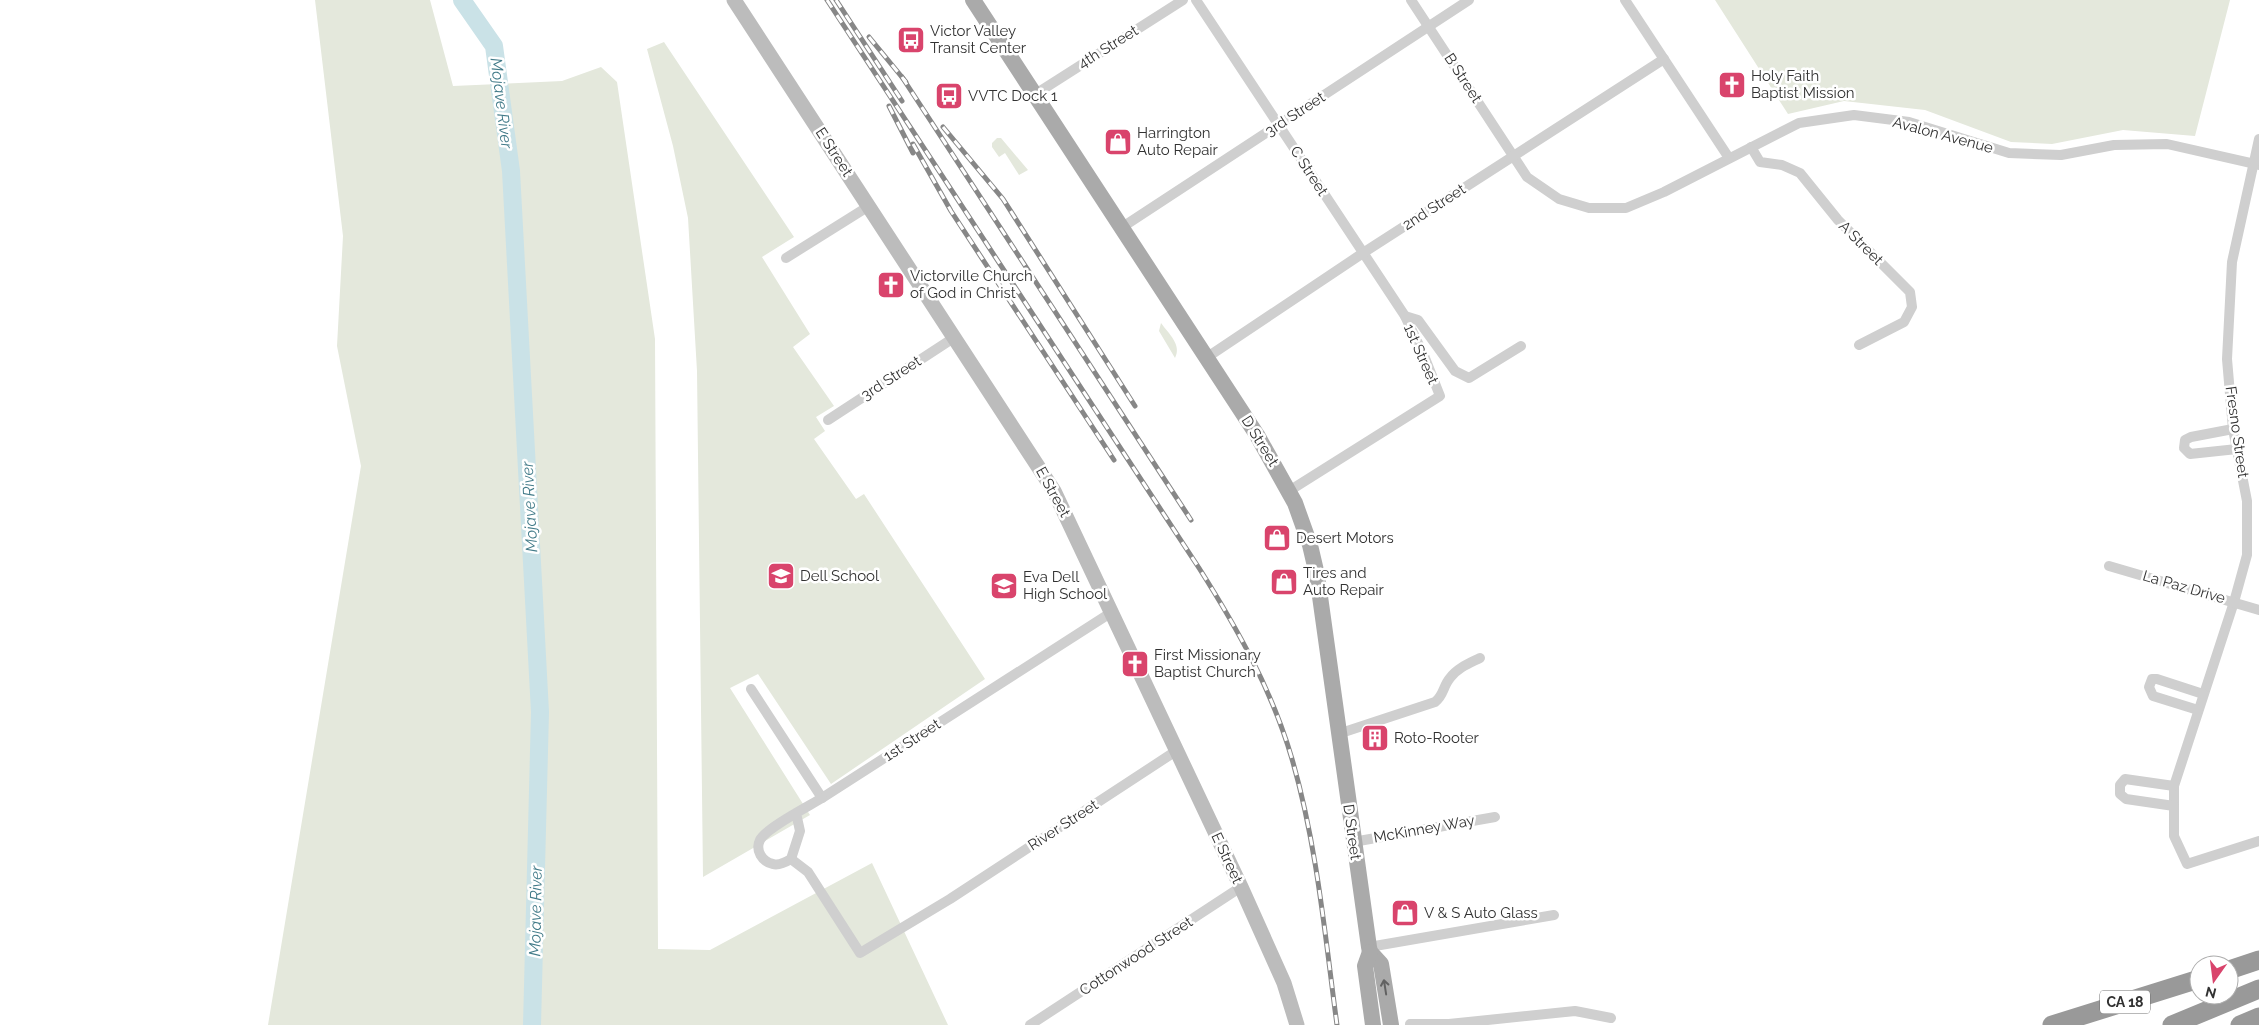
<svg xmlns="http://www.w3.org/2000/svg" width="2259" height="1025" font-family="Raleway,sans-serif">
  <rect width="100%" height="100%" fill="#fff"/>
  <g fill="#e4e8dc">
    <path d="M315 0H430L453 86 562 81 601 67 617 82 655 339 658 949 710 950 872 863 948 1025H268L361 466 337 346 343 236Z"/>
    <path d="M1715 0H2230L2195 136 2123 130 2052 144 2011 142 1925 110 1844 101 1788 114Z"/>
    <path d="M664 42 794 237 762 257 810 334 793 347 834 406 816 417 825 431 814 439 856 499 864 494 985 679 831 784 758 674 730 688 810 815 703 877 697 371 688 218 673 146 647 49Z"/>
    <path d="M997 138H1001L1028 170 1019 175 1005 153 999 157 992 147V143Z"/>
    <path d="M1161 323C1169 334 1182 345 1175 358L1159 331Z"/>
  </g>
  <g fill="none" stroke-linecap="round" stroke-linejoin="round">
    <path stroke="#cae2e7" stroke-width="18" d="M462 0 494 46 511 171 540 712 532 1025"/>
    <g stroke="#cfcfcf" stroke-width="10">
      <path d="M1196 0 1405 316 1425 358 1440 396 1289 491"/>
      <path d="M1411 0 1527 177 1559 199 1589 208H1626L1664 192 1799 123 1854 115 1909 122 2009 153 2061 155 2114 145 2167 144 2259 165"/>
      <path d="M1625 0 1729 158"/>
      <path d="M1034 95 1183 0"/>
      <path d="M2259 139 2232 262 2227 359 2233 429 2247 501V555L2234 602 2174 786V836L2187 864 2259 841"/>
      <path d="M1751 147 1760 162 1782 165 1800 173 1838 220 1910 292 1912 307 1904 322 1859 345"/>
      <path d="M1121 228 1469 0"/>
      <path d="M786 258 869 206"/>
      <path d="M1405 316 1418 320 1455 371 1469 378 1521 346"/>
      <path d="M1206 358 1363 253 1664 59"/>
      <path d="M828 420 955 337"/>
      <path d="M2233 429 2191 437 2185 440 2184 448 2190 454 2237 449"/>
      <path d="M2109 566 2259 610"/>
      <path d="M751 689 822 798 1112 612"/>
      <path d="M2198 710 2153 696 2149 687 2152 679H2157L2203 694"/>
      <path d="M1338 734 1435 702C1444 695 1443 686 1450 678 1457 668 1470 663 1480 658"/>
      <path d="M2174 786 2125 779 2120 785V794L2126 799 2174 806"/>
      <path d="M796 813 800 831 791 859C786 862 779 866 773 864 762 862 755 850 760 840 766 828 809 806 822 798"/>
      <path d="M1353 842 1495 817"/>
      <path d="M791 859 808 872 860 953 950 899 1176 751"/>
      <path d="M1369 947 1554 915"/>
      <path d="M1410 1024H1449L1575 1011 1611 1018"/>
      <path d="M1030 1025 1241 887"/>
    </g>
    <path stroke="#bcbcbc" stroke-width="15" d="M734 0 1054 491 1241 887 1284 983 1297 1025"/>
    <g stroke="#aaa" stroke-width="16">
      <path d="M973 0 1257 435 1295 503 1310 545 1317 575 1369 947 1370 952 1381 964 1391 1025"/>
      <path d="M1370 952 1365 966 1373 1025"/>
    </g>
    <g stroke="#999" stroke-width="19">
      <path d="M2229 970 2259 960"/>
      <path d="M2052 1025 2199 979"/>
      <path d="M2172 1025 2259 989"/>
      <path d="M2240 1025 2259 1017"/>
    </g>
    <g stroke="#878787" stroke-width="5">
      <g id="rail">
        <path d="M827 0 1199 568C1237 628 1272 690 1292 759 1317 845 1325 936 1337 1025"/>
        <path d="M836 0 902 101"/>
        <path d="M869 37 906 82"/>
        <path d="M902 77 1191 520"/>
        <path d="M889 106 913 153"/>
        <path d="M943 127 1003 199 1135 406"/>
        <path d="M913 144 951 211 1114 460"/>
      </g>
    </g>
    <use href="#rail" stroke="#fff" stroke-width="3" stroke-dasharray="9" stroke-linecap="butt"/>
  </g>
  <defs><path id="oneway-shaft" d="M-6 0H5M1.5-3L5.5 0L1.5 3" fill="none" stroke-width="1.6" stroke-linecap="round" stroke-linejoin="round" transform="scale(1.25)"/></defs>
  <use stroke="#626262" href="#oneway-shaft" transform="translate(1385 987) rotate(-99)"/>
  <defs>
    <g id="bus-square" transform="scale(1.4375)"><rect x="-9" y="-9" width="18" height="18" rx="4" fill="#d9446c" stroke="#fff"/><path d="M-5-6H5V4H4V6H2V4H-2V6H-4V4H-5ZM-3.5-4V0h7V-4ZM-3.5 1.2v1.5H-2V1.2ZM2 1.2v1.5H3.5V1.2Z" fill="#fff"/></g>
    <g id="church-square" transform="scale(1.4375)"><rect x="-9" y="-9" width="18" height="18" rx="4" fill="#d9446c" stroke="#fff"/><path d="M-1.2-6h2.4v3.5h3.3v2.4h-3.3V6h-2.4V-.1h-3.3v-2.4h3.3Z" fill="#fff"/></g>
    <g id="shop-square" transform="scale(1.4375)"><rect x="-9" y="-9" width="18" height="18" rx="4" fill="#d9446c" stroke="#fff"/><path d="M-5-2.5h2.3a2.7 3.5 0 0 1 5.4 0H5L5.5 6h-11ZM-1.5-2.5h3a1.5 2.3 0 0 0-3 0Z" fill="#fff"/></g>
    <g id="school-square" transform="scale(1.4375)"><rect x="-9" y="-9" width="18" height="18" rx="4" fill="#d9446c" stroke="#fff"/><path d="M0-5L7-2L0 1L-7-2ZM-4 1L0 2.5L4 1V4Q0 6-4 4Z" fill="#fff"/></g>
    <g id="building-square" transform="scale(1.4375)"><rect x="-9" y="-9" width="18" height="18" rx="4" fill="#d9446c" stroke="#fff"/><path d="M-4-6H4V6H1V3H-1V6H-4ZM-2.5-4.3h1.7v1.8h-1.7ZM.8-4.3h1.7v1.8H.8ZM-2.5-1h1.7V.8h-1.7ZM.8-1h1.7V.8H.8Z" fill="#fff"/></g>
  </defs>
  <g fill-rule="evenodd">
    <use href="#bus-square" x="911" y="40"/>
    <use href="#church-square" x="1732" y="85"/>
    <use href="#bus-square" x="949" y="96"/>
    <use href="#shop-square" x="1118" y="142"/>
    <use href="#church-square" x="891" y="285"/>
    <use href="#shop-square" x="1277" y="538"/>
    <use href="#school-square" x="781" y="576"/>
    <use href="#shop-square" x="1284" y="582"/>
    <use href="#school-square" x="1004" y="586"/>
    <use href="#church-square" x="1135" y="664"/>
    <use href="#building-square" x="1375" y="738"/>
    <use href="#shop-square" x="1405" y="913"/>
  </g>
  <g text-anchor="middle" stroke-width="5" stroke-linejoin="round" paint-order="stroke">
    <rect fill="#fff" stroke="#707070" stroke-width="1" x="2100" y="990.5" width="50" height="23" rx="4"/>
    <g font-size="14" font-weight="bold" fill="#323232">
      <text x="2125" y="1007">CA 18</text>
    </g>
    <g font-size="15" fill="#323232" stroke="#fff" text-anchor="start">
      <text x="930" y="36">Victor Valley<tspan x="930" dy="17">Transit Center</tspan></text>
      <text x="1751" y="81">Holy Faith<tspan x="1751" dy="17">Baptist Mission</tspan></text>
      <text x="968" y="101">VVTC Dock 1</text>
      <text x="1137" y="138">Harrington<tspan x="1137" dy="17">Auto Repair</tspan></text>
      <text x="910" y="281">Victorville Church<tspan x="910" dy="17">of God in Christ</tspan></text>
      <text x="1296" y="543">Desert Motors</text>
      <text x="1303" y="578">Tires and<tspan x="1303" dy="17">Auto Repair</tspan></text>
      <text x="800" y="581">Dell School</text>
      <text x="1023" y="582">Eva Dell<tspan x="1023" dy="17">High School</tspan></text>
      <text x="1154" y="660">First Missionary<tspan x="1154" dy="17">Baptist Church</tspan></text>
      <text x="1394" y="743">Roto-Rooter</text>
      <text x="1424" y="918">V &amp; S Auto Glass</text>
    </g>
    <g font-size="15" fill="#323232" stroke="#fff">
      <text transform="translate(1108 47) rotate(-32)" y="5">4th Street</text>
      <text transform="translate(1463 78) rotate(57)" y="5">B Street</text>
      <text transform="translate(1295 114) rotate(-33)" y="5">3rd Street</text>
      <text transform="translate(1943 135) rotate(15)" y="5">Avalon Avenue</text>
      <text transform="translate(834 152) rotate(57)" y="5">E Street</text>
      <text transform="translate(1309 171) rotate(57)" y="5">C Street</text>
      <text transform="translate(1434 207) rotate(-33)" y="5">2nd Street</text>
      <text transform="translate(1861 243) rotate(45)" y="5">A Street</text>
      <text transform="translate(1421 354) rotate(66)" y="5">1st Street</text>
      <text transform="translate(891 378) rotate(-33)" y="5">3rd Street</text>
      <text transform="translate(2237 432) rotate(82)" y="5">Fresno Street</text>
      <text transform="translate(1260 441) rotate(58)" y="5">D Street</text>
      <text transform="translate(1053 492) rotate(61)" y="5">E Street</text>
      <text transform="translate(2184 587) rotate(16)" y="5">La Paz Drive</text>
      <text transform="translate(912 740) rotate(-33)" y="5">1st Street</text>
      <text transform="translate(1063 825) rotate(-33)" y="5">River Street</text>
      <text transform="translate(1424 829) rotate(-10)" y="5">McKinney Way</text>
      <text transform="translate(1352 832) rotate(82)" y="5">D Street</text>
      <text transform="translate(1227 858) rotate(65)" y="5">E Street</text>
      <text transform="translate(1136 956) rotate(-33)" y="5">Cottonwood Street</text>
    </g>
    <g font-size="16" font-style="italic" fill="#427b89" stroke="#fff">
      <text transform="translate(502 103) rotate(83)" y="6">Mojave River</text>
      <text transform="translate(529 507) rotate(-93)" y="6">Mojave River</text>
      <text transform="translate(535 911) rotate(-89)" y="6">Mojave River</text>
    </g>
  </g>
  <g transform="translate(2214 980) rotate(194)"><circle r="24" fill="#ffffff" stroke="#adadad"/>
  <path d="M0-4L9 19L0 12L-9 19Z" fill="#d9446c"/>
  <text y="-8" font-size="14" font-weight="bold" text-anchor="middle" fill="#323232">N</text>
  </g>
</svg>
